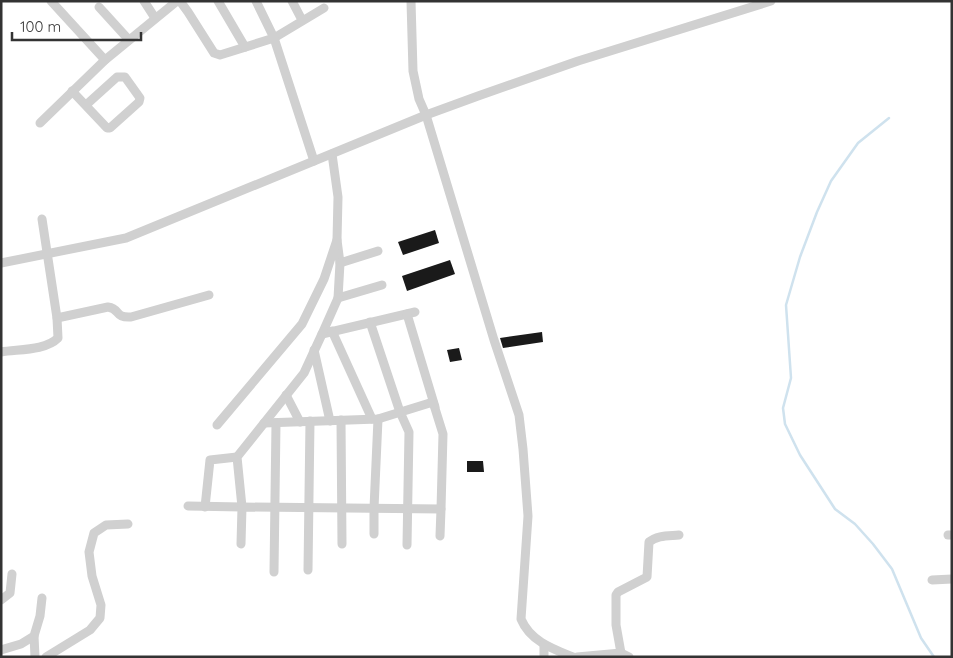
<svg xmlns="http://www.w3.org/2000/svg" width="953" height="658" font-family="Quicksand,sans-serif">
  <rect width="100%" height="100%" fill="#fff"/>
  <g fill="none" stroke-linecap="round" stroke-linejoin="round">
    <path stroke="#cfe2ee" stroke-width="2.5" d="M889 118 858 143 831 181 817 212 800 257 786 305 791 378 783 408 785 424 800 455 835 509 855 524 873 544 892 569 921 638 934 657"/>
  </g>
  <g fill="#1a1a1a">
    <path d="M435 230 439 243 403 255 398 242Z"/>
    <path d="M450 260 455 274 407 291 402 276Z"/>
    <path d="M542 332 543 342 503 348 500 338Z"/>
    <path d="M459 348 462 360 450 362 447 350Z"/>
    <path d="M467 461H483L484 472H467Z"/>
  </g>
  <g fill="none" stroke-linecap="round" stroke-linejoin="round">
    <g stroke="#d0d0d0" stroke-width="9">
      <path d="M51 1 105 60"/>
      <path d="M144 1 155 18"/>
      <path d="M180 1 188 12 214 53 220 55 274 38 324 8"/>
      <path d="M218 1 245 47"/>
      <path d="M256 1 274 38 314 161"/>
      <path d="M292 1 302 20"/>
      <path d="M411 1 413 71 419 99 426 115 494 340 519 415 523 449 528 516 521 619C530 641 553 649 573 657"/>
      <path d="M99 7 129 40"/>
      <path d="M72 91 107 128H110L139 102 140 98 125 77H117L86 105"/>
      <path d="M40 123 105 60 177 1"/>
      <path d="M332 154 338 197 337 240 340 263 378 251"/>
      <path d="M1 263 126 238 426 115 478 96 578 61 771 1"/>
      <path d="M340 263 338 298 382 285"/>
      <path d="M338 298 322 334 415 312"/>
      <path d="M407 314 435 407"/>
      <path d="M57 318 108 307C121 309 114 318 131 317L209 295"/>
      <path d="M370 322 400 412 409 432 407 545"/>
      <path d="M332 331 372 419"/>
      <path d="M314 350 330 421"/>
      <path d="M1 352C18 349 45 351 58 338L57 318 42 219"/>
      <path d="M286 395 300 422"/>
      <path d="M341 420 342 544"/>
      <path d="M217 425 302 324 324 279 337 240"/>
      <path d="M188 506 242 507 237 457 304 373 322 334"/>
      <path d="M205 507 210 460 237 457"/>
      <path d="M374 534V508L378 419"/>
      <path d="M948 535H952"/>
      <path d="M440 536 441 509"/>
      <path d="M241 544 242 507 441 509 443 434 433 402 378 419 264 423"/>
      <path d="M308 570 310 421"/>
      <path d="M274 572 276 423"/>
      <path d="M932 580 952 579"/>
      <path d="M1 600 10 593 12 574"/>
      <path d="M34 636 35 657"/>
      <path d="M1 650 21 644 34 636 40 616 42 598"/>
      <path d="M621 653 616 625V595L618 592 647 577 649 542C657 535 669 536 679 535"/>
      <path d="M46 657 90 630 100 618 101 605 92 576 89 552 94 533 106 525 128 524"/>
      <path d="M544 657V645"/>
      <path d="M577 657 621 653 629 657"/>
    </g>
  </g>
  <rect width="953" height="658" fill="none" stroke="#333333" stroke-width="5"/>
  <path d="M12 32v8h129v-8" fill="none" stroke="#333333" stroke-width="2.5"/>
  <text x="20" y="32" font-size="15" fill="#333333" stroke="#ffffff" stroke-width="4" paint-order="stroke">100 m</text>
</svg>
